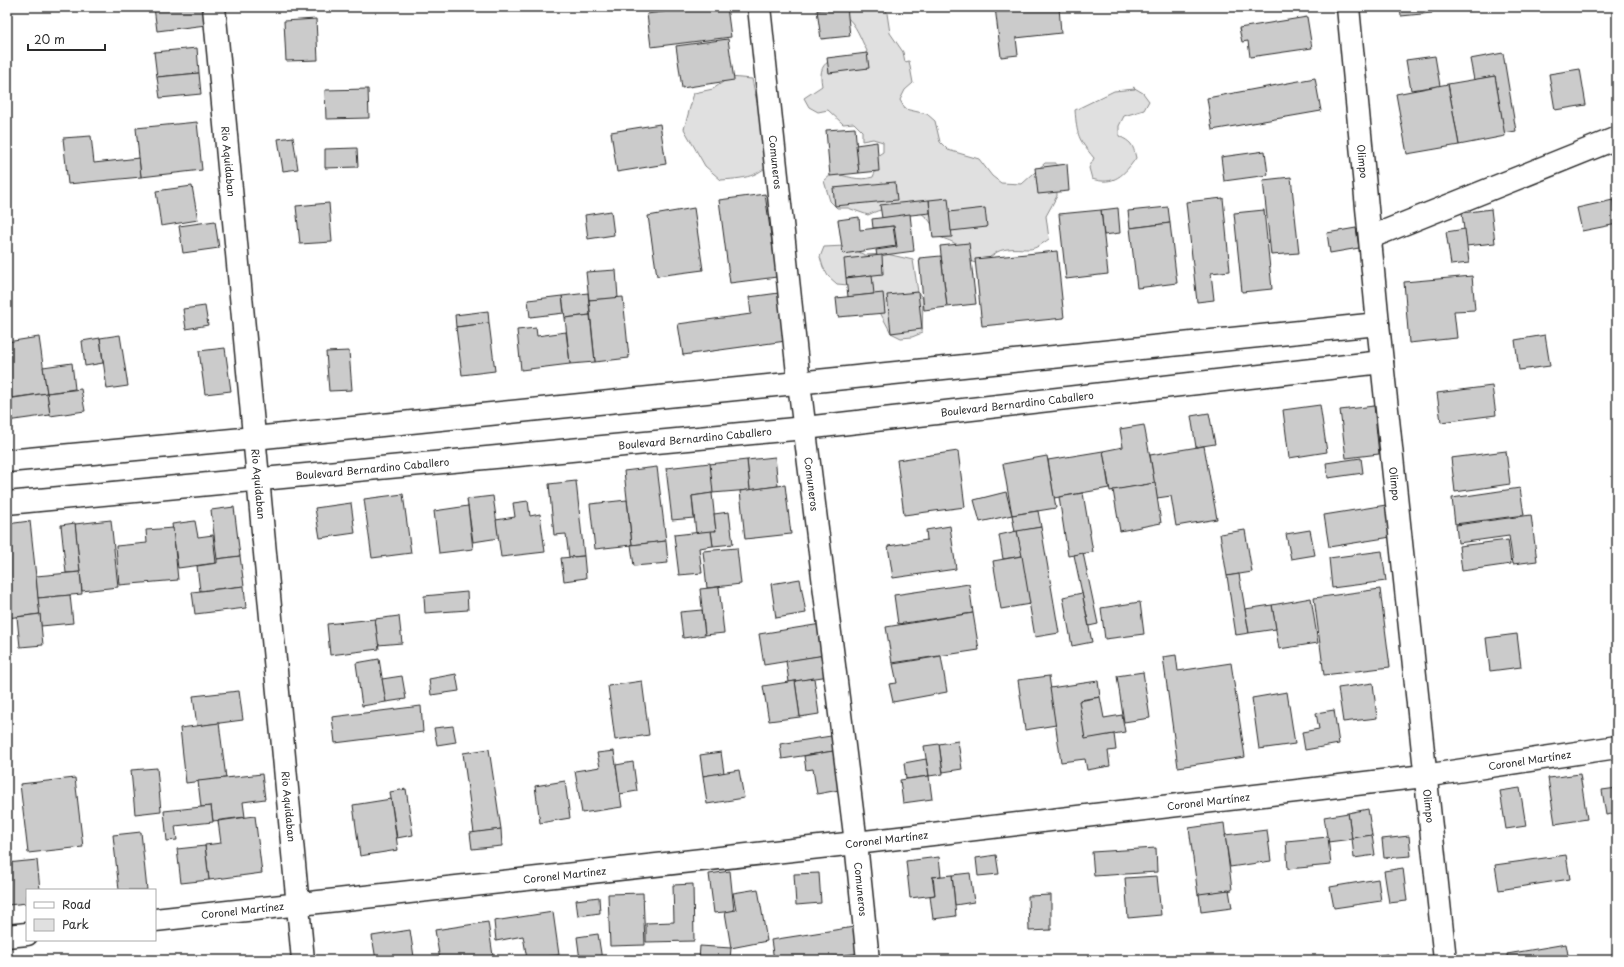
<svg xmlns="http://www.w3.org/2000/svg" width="1624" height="967" font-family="'Playpen Sans',sans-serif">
  <rect width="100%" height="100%" fill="#fff"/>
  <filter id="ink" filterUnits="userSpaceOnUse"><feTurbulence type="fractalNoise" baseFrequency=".025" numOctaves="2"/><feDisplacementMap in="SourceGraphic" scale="8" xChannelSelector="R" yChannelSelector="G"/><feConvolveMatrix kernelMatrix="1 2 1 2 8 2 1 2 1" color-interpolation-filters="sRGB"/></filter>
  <g filter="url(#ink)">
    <g fill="#e0e0e0" stroke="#868686">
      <path d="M825 7H886L890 33 903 52 905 62 909 61 913 83 905 90 900 100 905 109 927 114 935 121 940 142 948 150 979 159 992 176 1001 183 1022 184 1045 163H1056L1057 196 1046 216 1049 239C1043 243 1036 249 1029 249 1019 249 1007 247 997 252 991 256 986 261 979 264L969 261C960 243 954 242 936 236 930 204 893 202 868 215L848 208H837L830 201 824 181 832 174C848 175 857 182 873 177L877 167 874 158 883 152V142L873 139 862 141V131L854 123 843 124 828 110 818 112 809 107 804 98 822 86C816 54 838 60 861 61L867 51C861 40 856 23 845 16 838 12 831 12 825 7Z"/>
      <path d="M730 77 752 79 761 121 781 154C759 176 751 178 721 180L705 166 684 129 694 93 713 89Z"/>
      <path d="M1133 87 1143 93 1149 101 1144 110 1124 116 1119 126V136C1131 142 1133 144 1136 158 1124 175 1114 186 1092 179L1089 168 1094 158C1078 139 1077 136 1075 110L1114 91 1135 89Z"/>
      <path d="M845 246 865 255 887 254 913 260 918 292 923 299 922 333 912 337 901 338 891 333 875 303 848 285 837 284 828 276 823 267 820 257 824 247Z"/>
    </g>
    <g fill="#cbcbcb" stroke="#2b2b2b">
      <path d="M154 7H204L206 25 157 31Z"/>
      <path d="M700 7H727L731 37 651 47 647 14Z"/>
      <path d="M847 7 850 36 821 39 817 10Z"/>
      <path d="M995 7H1059L1061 33 1016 38 1018 55 1001 57Z"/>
      <path d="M1400 7H1431L1432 13 1401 16Z"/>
      <path d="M1307 17 1312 48 1250 57 1248 41 1242 42 1239 28Z"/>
      <path d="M316 19 318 60 286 61 284 21Z"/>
      <path d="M728 39 734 80 682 88 676 46Z"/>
      <path d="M197 48 199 73 157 77 154 52Z"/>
      <path d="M867 53 869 68 829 73 827 58Z"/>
      <path d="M1503 53 1516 131 1504 133 1495 76 1474 80 1470 59Z"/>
      <path d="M1435 56 1440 86 1411 90 1406 60Z"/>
      <path d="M1580 69 1586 105 1555 110 1549 74Z"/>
      <path d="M199 73 201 94 160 98 157 77Z"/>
      <path d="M1495 76 1505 136 1459 145 1448 84Z"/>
      <path d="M1315 78 1321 111 1212 130 1207 98Z"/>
      <path d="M1448 84 1459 145 1407 154 1396 94Z"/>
      <path d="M368 89 369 118 326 119 325 90Z"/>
      <path d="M197 122 202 170 141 177 136 128Z"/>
      <path d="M660 124 666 164 617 172 611 132Z"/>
      <path d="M855 128 859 173 830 176 826 130Z"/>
      <path d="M91 136 94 163 139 158 141 177 68 184 63 138Z"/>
      <path d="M293 137 298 169 283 171 278 139Z"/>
      <path d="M877 142 879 171 859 173 856 145Z"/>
      <path d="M357 148 358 167 325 168V149Z"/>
      <path d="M1265 151 1268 175 1224 181 1221 157Z"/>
      <path d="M1067 164 1069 191 1038 194 1035 168Z"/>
      <path d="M1291 177 1299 253 1271 255 1263 180Z"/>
      <path d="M895 182 897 200 835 206 833 188Z"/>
      <path d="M192 186 198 220 161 226 156 191Z"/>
      <path d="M765 194 777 277 730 283 719 200Z"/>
      <path d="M948 198 952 237 933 238 929 200Z"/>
      <path d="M1223 198 1230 271 1211 273 1214 300 1197 302 1186 202Z"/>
      <path d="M929 200 930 213 882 218 880 205Z"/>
      <path d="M1613 200 1617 224 1582 231 1577 208Z"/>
      <path d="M329 203 332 242 300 244 296 206Z"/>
      <path d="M1168 207 1170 223 1130 228 1128 211Z"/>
      <path d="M694 208 703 270 657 276 648 216Z"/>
      <path d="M985 208 987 227 951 231 949 212Z"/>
      <path d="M1118 208 1120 233 1104 235 1101 210Z"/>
      <path d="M1491 209 1495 243 1466 246 1462 213Z"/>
      <path d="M1101 210 1108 274 1066 279 1059 214Z"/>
      <path d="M1264 210 1272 289 1242 292 1234 213Z"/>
      <path d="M611 211 614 235 588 239 585 215Z"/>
      <path d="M910 214 914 251 877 256 876 250 897 247 894 226 873 228 872 219Z"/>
      <path d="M859 217 860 230 893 226 896 246 843 254 838 220Z"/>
      <path d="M215 221 219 248 183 253 179 226Z"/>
      <path d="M1170 223 1177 283 1137 288 1130 228Z"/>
      <path d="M1356 228 1359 248 1330 253 1327 233Z"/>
      <path d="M1465 229 1469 263 1451 265 1446 232Z"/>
      <path d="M969 243 976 304 947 307 940 246Z"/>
      <path d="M1057 251 1064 318 982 326 975 259Z"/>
      <path d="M882 255 883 274 846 278 844 259Z"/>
      <path d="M941 256 947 307 924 310 919 258Z"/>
      <path d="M616 270 618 298 589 300 586 272Z"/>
      <path d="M872 275 874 294 848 297 846 278Z"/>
      <path d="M1472 276 1475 310 1454 311 1457 338 1409 343 1404 282Z"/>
      <path d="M918 292 922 329 891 333 887 295Z"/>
      <path d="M588 293 590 315 565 318 562 296Z"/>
      <path d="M779 293 786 341 683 355 678 324 751 314 749 297Z"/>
      <path d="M883 293 885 313 838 317 836 298Z"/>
      <path d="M562 296 564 313 530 317 528 300Z"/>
      <path d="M623 297 629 358 595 362 589 300Z"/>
      <path d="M205 306 208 325 186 329 183 309Z"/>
      <path d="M488 311 489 323 456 327 455 315Z"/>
      <path d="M590 315 595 362 570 364 565 318Z"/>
      <path d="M489 323 495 371 462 375 456 327Z"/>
      <path d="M536 328 537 336 566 332 570 364 521 370 517 330Z"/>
      <path d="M120 335 128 386 107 389 100 338Z"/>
      <path d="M1545 335 1550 366 1519 370 1515 340Z"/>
      <path d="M39 337 47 393 11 398 7 369V342Z"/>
      <path d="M100 338 103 363 85 366 82 341Z"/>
      <path d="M225 348 231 391 205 394 199 351Z"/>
      <path d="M349 351 352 390 329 391 326 352Z"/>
      <path d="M72 363 75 389 47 393 43 367Z"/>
      <path d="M1492 386 1496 415 1441 422 1437 393Z"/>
      <path d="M81 389 85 411 50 416 47 393Z"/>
      <path d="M47 393 50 415 7 421V399Z"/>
      <path d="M1320 405 1327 452 1289 458 1283 410Z"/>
      <path d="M1374 406 1379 454 1346 458 1340 410Z"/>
      <path d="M1209 413 1215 444 1196 447 1191 416Z"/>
      <path d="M1144 425 1155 483 1110 491 1103 451 1123 447 1120 429Z"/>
      <path d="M1204 446 1217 519 1176 526 1171 496 1157 498 1150 455Z"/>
      <path d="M958 451 965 507 904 515 897 460Z"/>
      <path d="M1103 451 1109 488 1054 498 1048 460Z"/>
      <path d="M1506 451 1510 484 1455 492 1451 458Z"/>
      <path d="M1047 456 1056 508 1012 515 1003 464Z"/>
      <path d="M775 457 778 486 750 490 747 460Z"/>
      <path d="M1361 458 1363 473 1328 478 1326 463Z"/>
      <path d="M747 460 750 490 712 493 709 464Z"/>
      <path d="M710 463 713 493 692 496 694 518 672 520 666 468Z"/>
      <path d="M657 467 666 541 632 545 624 471Z"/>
      <path d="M576 481 584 556 569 557 566 534 554 535 549 484Z"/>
      <path d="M1155 483 1161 523 1120 531 1113 490Z"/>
      <path d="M785 485 791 534 745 539 740 491Z"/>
      <path d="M1520 488 1524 515 1455 524 1452 498Z"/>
      <path d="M1006 492 1012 515 980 522 974 500Z"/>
      <path d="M712 493 716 531 696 533 692 496Z"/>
      <path d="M1083 493 1093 552 1068 556 1059 497Z"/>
      <path d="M403 494 411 553 372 558 364 499Z"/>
      <path d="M493 496 499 538 473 542 467 499Z"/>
      <path d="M627 500 632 545 595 549 590 504Z"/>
      <path d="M528 501 530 516 540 514 545 552 501 557 496 520 515 517 513 503Z"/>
      <path d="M351 503 355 533 320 538 315 508Z"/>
      <path d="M1386 505 1391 537 1329 547 1324 515Z"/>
      <path d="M468 506 473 549 439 553 434 511Z"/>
      <path d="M234 507 240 556 217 559 211 510Z"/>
      <path d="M1038 511 1041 527 1015 532 1012 515Z"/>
      <path d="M729 512 733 544 713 546 711 531H716L714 514Z"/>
      <path d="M1531 515 1537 561 1513 564 1509 536 1458 543 1456 525Z"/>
      <path d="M111 520 118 587 82 591 75 524Z"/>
      <path d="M30 521 40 614 7 618V524Z"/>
      <path d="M195 521 198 537 213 535 216 563 178 568 172 524Z"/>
      <path d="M75 523 80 572 66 573 61 525Z"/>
      <path d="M950 526 956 569 893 578 888 546 927 540 926 530Z"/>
      <path d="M1041 527 1059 633 1035 637 1017 531Z"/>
      <path d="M173 528 178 580 119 585 116 546 147 543 146 530Z"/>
      <path d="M1245 530 1252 572 1227 576 1220 534Z"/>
      <path d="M1310 530 1315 555 1291 559 1286 534Z"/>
      <path d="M711 531 713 546 699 548 702 573 679 575 674 535Z"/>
      <path d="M1017 531 1022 556 1003 559 999 535Z"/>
      <path d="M1508 540 1511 564 1462 571 1459 546Z"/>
      <path d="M666 541 668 563 634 566 631 545Z"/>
      <path d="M737 548 741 584 707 588 703 551Z"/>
      <path d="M1382 551 1386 581 1332 588 1329 558Z"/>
      <path d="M1083 553 1098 624 1089 626 1074 555Z"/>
      <path d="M240 556 244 586 200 591 197 566 217 563V559Z"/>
      <path d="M584 556 586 578 564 581 561 558Z"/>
      <path d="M1022 556 1030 604 1001 609 993 561Z"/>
      <path d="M80 572 82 594 38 598 36 576Z"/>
      <path d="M1239 574 1249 633 1236 635 1227 576Z"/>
      <path d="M800 579 806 613 776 618 771 584Z"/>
      <path d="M969 584 973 613 898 624 894 595Z"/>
      <path d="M244 586 246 608 195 614 192 592Z"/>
      <path d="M719 587 724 633 705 635 700 589Z"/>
      <path d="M1380 589 1390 667 1324 675 1314 598Z"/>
      <path d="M467 592 468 610 425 613 424 596Z"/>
      <path d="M1082 593 1092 642 1072 646 1063 597Z"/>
      <path d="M70 595 73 623 41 626 38 598Z"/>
      <path d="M1311 598 1318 643 1279 649 1272 605Z"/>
      <path d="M1140 602 1144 634 1105 639 1101 608Z"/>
      <path d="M1272 605 1276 629 1249 633 1245 609Z"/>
      <path d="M702 610 705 635 683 638 680 612Z"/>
      <path d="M973 613 979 650 892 663 886 627Z"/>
      <path d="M40 614 43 645 20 647 17 617Z"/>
      <path d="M399 616 402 643 378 645 375 619Z"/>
      <path d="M375 619 379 649 330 655 327 624Z"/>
      <path d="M821 624 826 655 764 665 759 634Z"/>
      <path d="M1517 634 1521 667 1490 671 1486 638Z"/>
      <path d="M825 655 829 676 789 682 786 661Z"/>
      <path d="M1176 655 1178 671 1231 663 1245 757 1178 767 1163 657Z"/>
      <path d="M941 656 947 692 893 702 889 684 897 683 893 664Z"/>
      <path d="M379 659 386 702 362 706 356 663Z"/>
      <path d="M1143 672 1150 718 1124 722 1117 676Z"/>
      <path d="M456 674 459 691 431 695 429 679Z"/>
      <path d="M402 676 406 699 386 702 382 679Z"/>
      <path d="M1049 676 1056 725 1025 730 1018 680Z"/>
      <path d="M814 678 819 714 800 717 795 681Z"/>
      <path d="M642 681 649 735 615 740 608 686Z"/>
      <path d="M795 681 800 717 769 721 763 686Z"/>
      <path d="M1098 681 1100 697 1080 700 1085 738 1114 734 1116 750 1108 751 1110 766 1087 770 1085 759 1061 762 1050 688Z"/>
      <path d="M1373 683 1377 718 1343 722 1338 688Z"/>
      <path d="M239 691 243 720 197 726 193 696Z"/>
      <path d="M1287 692 1295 744 1259 749 1252 698Z"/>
      <path d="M1100 697 1104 718 1122 715 1125 732 1085 739 1079 701Z"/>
      <path d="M421 706 423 732 335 743 332 717Z"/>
      <path d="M1334 710 1339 744 1305 750 1302 732 1319 729 1316 713Z"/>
      <path d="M219 723 226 778 186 783 180 728Z"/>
      <path d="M453 726 456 742 437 745 434 728Z"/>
      <path d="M831 736 834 751 782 759 780 744Z"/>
      <path d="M958 741 962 769 943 772 939 744Z"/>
      <path d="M939 744 943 774 929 776 924 746Z"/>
      <path d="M489 749 501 829 474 833 463 753Z"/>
      <path d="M614 751 622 807 582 813 575 771 600 767 597 753Z"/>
      <path d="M833 751 839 790 817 794 813 769 806 770 804 756Z"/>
      <path d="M721 752 724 773 703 776 700 755Z"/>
      <path d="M926 759 929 776 906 779 904 763Z"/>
      <path d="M633 762 637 791 620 794 616 765Z"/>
      <path d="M157 768 161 811 135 814 131 770Z"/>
      <path d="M739 770 744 798 707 804 703 776Z"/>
      <path d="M262 774 265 799 243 802 245 817 213 821 211 806 201 807 198 781Z"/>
      <path d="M1580 774 1587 819 1555 824 1548 778Z"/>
      <path d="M929 776 932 799 903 803 900 780Z"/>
      <path d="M75 778 83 847 28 853 20 784Z"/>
      <path d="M565 781 570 818 540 823 535 786Z"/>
      <path d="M1520 788 1526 826 1506 829 1500 791Z"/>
      <path d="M1617 788V813L1606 815 1602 790Z"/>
      <path d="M406 789 413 835 397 838 390 792Z"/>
      <path d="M391 799 398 850 360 856 353 805Z"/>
      <path d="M211 806 213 822 175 826 177 840 167 841 164 811Z"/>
      <path d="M1368 809 1372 835 1352 839 1348 813Z"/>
      <path d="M1348 813 1352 839 1328 842 1324 817Z"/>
      <path d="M255 816 262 873 209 880 205 845 221 843 218 821Z"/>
      <path d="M1224 823 1232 890 1198 895 1189 828Z"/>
      <path d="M501 829 502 846 472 849 470 833Z"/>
      <path d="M1267 830 1271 861 1230 867 1225 835Z"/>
      <path d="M141 832 147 890H119L113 835Z"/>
      <path d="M1372 835 1375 855 1354 858 1352 838Z"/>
      <path d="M1409 836 1411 856 1384 858 1382 839Z"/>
      <path d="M1328 837 1331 865 1288 869 1286 841Z"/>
      <path d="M205 846 209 880 181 883 177 849Z"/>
      <path d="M1156 848 1157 872 1094 876 1092 852Z"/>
      <path d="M996 855 999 874 978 876 976 858Z"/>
      <path d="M1566 855 1570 879 1499 890 1495 865Z"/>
      <path d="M939 857 941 876 932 877 935 895 910 898 906 861Z"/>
      <path d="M37 860 40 890H27V903L8 905 7 863Z"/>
      <path d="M1403 868 1407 901 1389 903 1384 871Z"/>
      <path d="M730 871 734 911 714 913 709 874Z"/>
      <path d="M819 873 821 903 796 905 794 874Z"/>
      <path d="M970 873 974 902 955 905 952 875Z"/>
      <path d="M952 875 956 916 933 919 930 896 935 895 933 877Z"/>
      <path d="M1157 876 1161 915 1128 918 1125 878Z"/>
      <path d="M1378 879 1381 901 1334 908 1330 887Z"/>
      <path d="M693 884 694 941 646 942V923L674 922 673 885Z"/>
      <path d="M758 889 767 941 731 948 725 912 736 910 733 893Z"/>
      <path d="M1229 890 1232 908 1201 912 1199 894Z"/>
      <path d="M643 893 645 945 610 946 608 894Z"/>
      <path d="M1051 895V930L1029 931 1028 896Z"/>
      <path d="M599 897 600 913 578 916 576 900Z"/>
      <path d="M553 912 559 955 527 959 523 936 496 941 494 921Z"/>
      <path d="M488 922 493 956 461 960H440L435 930Z"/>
      <path d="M854 927 858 953 815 960H774L771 940Z"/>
      <path d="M410 930 414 957 376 960 372 936Z"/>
      <path d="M598 934 602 960H580L577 937Z"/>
      <path d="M1566 944 1569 960H1508L1507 954Z"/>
      <path d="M700 946 731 948 730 960H699Z"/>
      <path d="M1387 954 1388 960H1351V959Z"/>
      <path d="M486 957 487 960H461Z"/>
    </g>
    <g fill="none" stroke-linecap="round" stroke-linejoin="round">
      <g stroke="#2b2b2b" stroke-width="25">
        <g id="minor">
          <path id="s1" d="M759 7 799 383 856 843 868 960"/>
          <path id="s2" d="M1348 7 1378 324 1445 960"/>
          <path d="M1371 237 1617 138"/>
          <path d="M7 461 254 438 1378 324"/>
          <path id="s3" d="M7 503 805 428 1382 362"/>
          <path id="s4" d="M155 920 856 843 1424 776 1617 747"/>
          <path d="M7 936 27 934"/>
        </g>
      </g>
      <g stroke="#2b2b2b" stroke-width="25">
        <g id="tertiary">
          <path id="s5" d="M214 7 303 960"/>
        </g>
      </g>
      <use href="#minor" stroke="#fff" stroke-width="22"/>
      <use href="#tertiary" stroke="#fff" stroke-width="22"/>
    </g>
  </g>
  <g text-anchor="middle" stroke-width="3" stroke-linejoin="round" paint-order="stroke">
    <g font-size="10" fill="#2b2b2b" stroke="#fff">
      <text dy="4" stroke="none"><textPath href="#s5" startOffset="155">Rio Aquidaban</textPath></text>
      <text dy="4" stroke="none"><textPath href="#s2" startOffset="155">Olimpo</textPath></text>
      <text dy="4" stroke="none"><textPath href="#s1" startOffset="156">Comuneros</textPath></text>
      <text dy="4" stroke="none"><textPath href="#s3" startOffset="1015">Boulevard Bernardino Caballero</textPath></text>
      <text dy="4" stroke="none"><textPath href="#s3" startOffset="691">Boulevard Bernardino Caballero</textPath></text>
      <text dy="4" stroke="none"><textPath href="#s3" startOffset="367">Boulevard Bernardino Caballero</textPath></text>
      <text dy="4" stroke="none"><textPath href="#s5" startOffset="479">Rio Aquidaban</textPath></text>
      <text dy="4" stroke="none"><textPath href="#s1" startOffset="480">Comuneros</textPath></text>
      <text dy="4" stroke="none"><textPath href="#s2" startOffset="479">Olimpo</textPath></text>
      <text dy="4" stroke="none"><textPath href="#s4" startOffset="1384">Coronel Martínez</textPath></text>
      <text dy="4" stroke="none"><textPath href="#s4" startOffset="1060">Coronel Martínez</textPath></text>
      <text dy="4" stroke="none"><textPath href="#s5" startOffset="803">Rio Aquidaban</textPath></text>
      <text dy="4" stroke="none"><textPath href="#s2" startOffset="803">Olimpo</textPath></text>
      <text dy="4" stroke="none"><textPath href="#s4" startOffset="736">Coronel Martínez</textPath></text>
      <text dy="4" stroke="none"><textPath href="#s4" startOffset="412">Coronel Martínez</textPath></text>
      <text dy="4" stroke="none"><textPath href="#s1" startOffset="888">Comuneros</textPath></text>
      <text dy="4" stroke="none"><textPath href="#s4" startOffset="88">Coronel Martínez</textPath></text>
    </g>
  </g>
  <rect width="1624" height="967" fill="none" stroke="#fff" stroke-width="24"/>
  <rect x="12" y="12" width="1600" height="943" fill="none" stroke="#2b2b2b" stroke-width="1.5" filter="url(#ink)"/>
  <rect x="26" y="889" width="130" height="52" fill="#ffffff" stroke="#aaaaaa"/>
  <rect x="34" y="902" width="20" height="6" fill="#ffffff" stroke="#aaaaaa"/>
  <text x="62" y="909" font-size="12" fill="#2b2b2b">Road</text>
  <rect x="34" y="919" width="20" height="12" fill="#e0e0e0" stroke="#aaaaaa"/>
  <text x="62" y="929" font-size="12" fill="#2b2b2b">Park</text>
  <path d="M28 44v6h77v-6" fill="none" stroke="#2b2b2b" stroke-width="2"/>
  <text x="34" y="44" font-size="12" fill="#2b2b2b" stroke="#ffffff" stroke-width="3" paint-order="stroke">20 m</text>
</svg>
